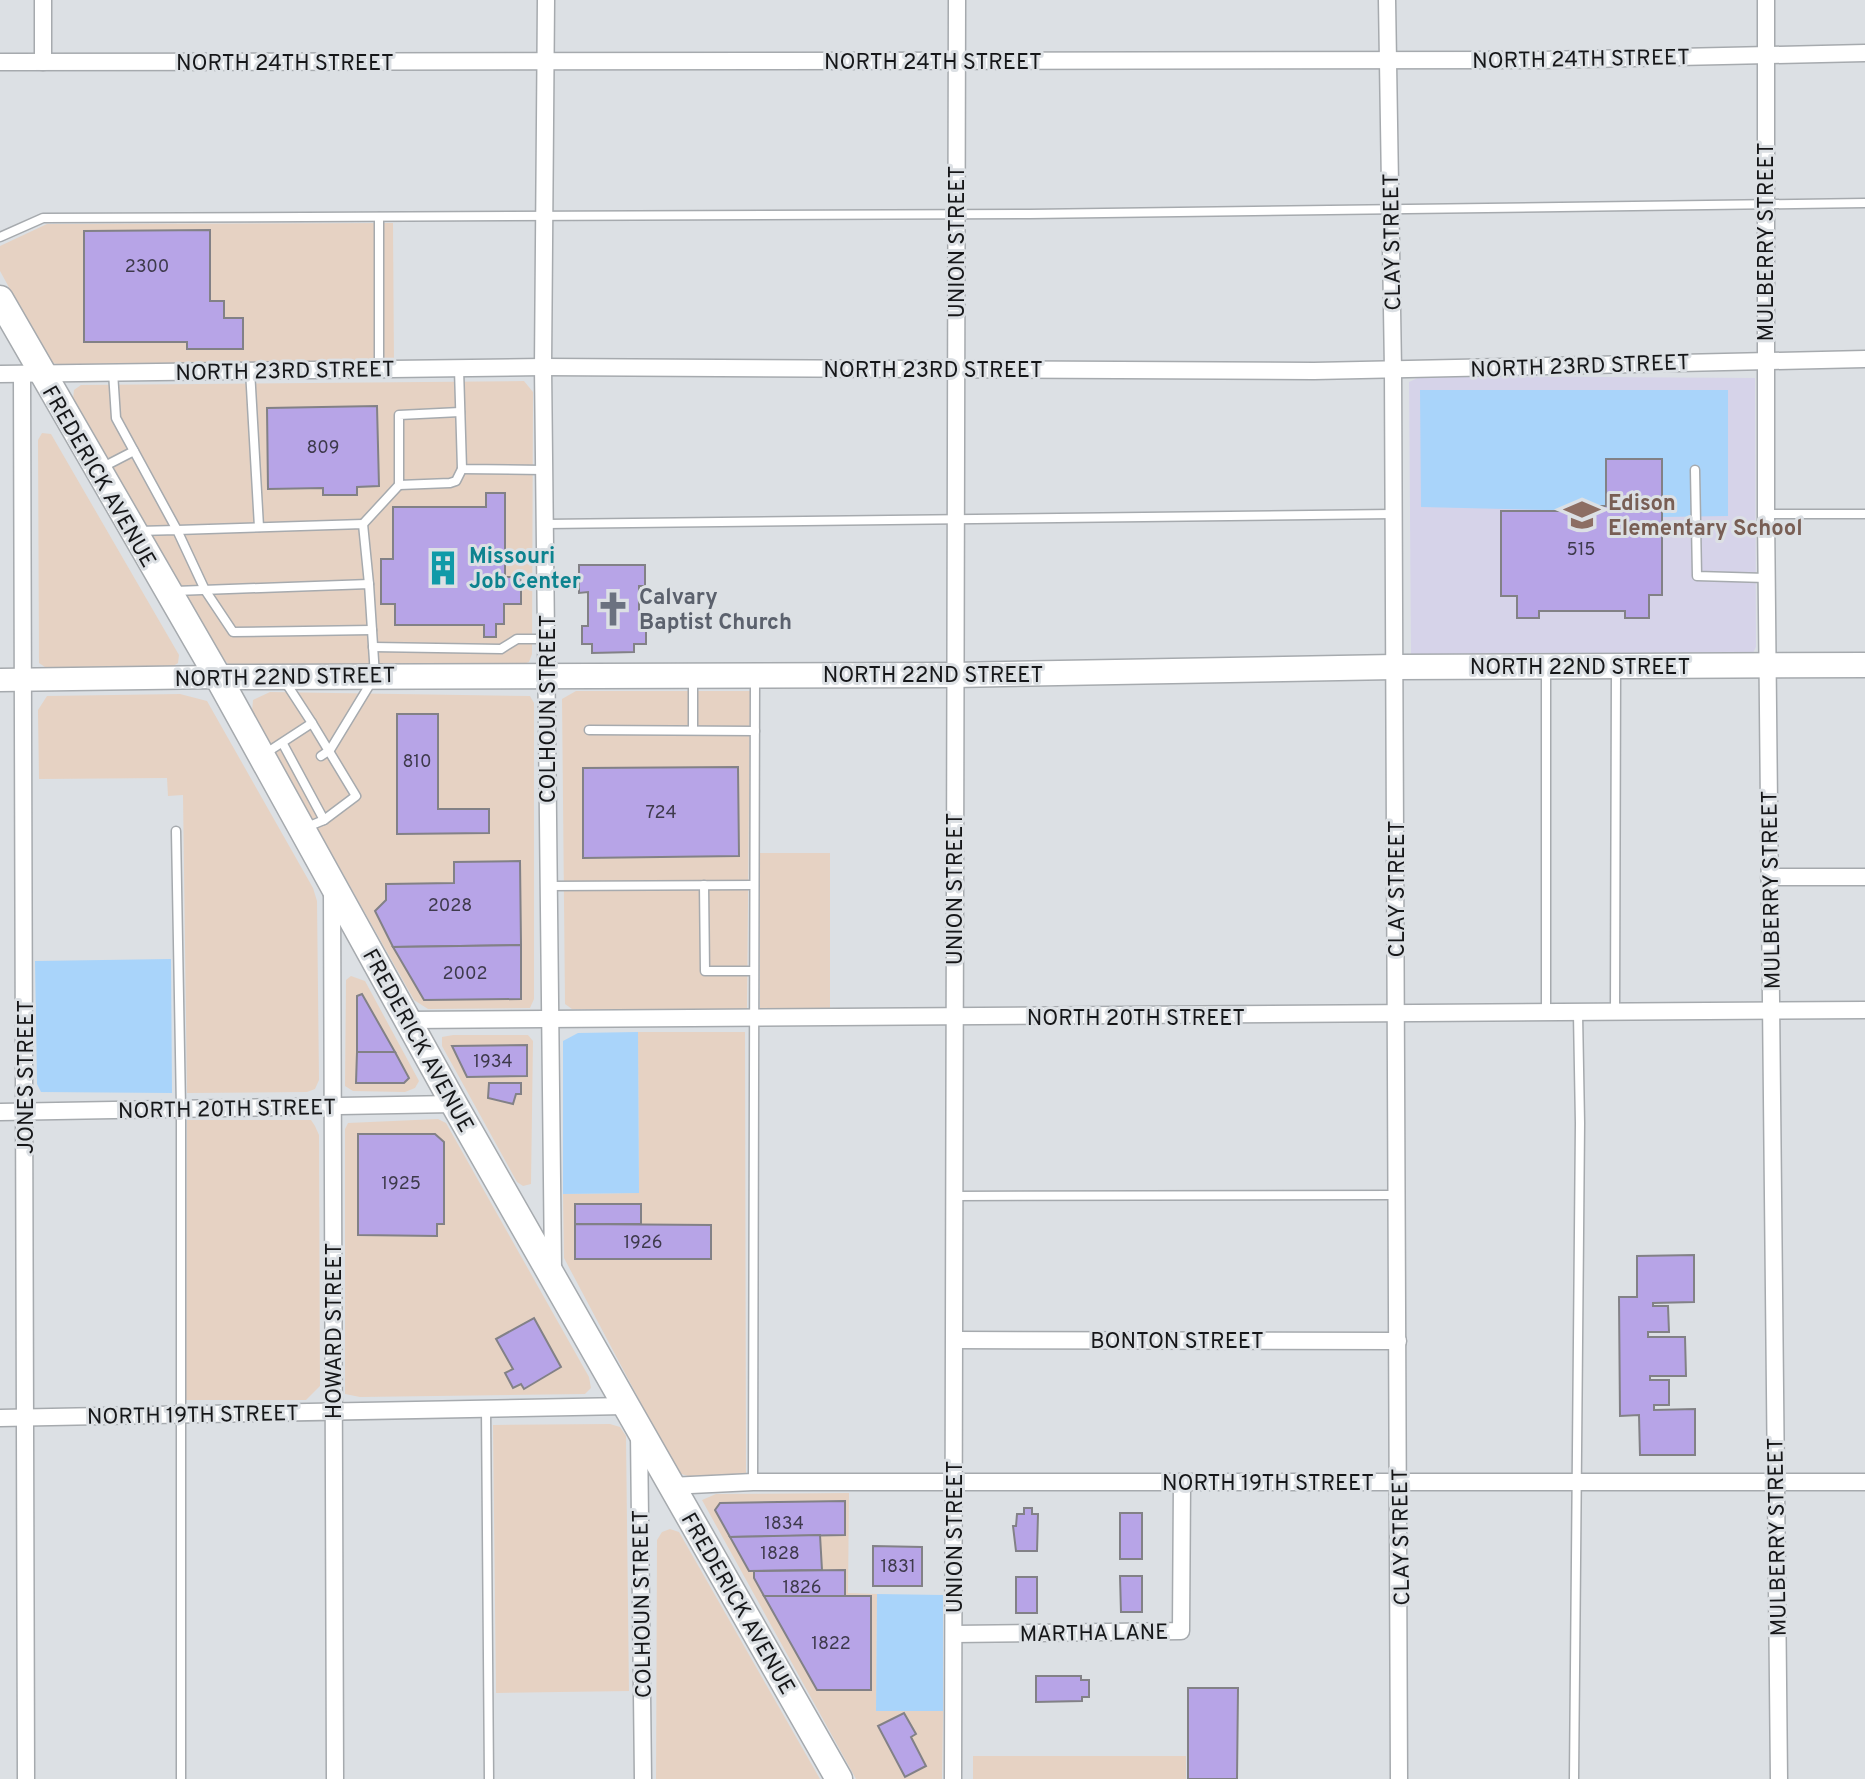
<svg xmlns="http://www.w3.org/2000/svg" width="1865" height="1779" font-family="Overpass,sans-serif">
  <rect width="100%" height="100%" fill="#dce0e4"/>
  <g fill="#e6d2c3">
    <path d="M393 223 394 361 62 365 52 363 46 355 0 271V246L47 224Z"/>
    <path d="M524 381 533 392 532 654 529 662 521 665H229L214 649 73 399 74 390 81 385Z"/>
    <path d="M42 433 51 434 179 655 178 663 170 668 45 667 39 663 38 440Z"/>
    <path d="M576 691H750L747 1011 572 1009 565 1004 562 699Z"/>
    <path d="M270 692 530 696 534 703V999L530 1008 428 1009 414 1000 252 712 253 700Z"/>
    <path d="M180 694 207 701 313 888 317 901 319 1080 315 1089 307 1092 187 1093 183 795 168 796 167 778 39 779 38 710 47 696Z"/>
    <rect x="760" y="853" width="70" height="157"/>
    <path d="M351 976 365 981 419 1081 415 1088 405 1092 353 1091 345 1086 346 980Z"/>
    <path d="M638 1032H745L746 1474 688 1476 678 1473 564 1258 563 1194 639 1193Z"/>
    <path d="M453 1035H528L533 1041 531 1184 523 1186 517 1182 442 1046V1037Z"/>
    <path d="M438 1119 446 1123 589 1377 591 1388 585 1394 360 1397 345 1394V1129L348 1123Z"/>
    <path d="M187 1120H311L315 1126 319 1135 320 1386 306 1400H186Z"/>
    <path d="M610 1424 620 1427 626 1436 629 1691 496 1693 493 1425Z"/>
    <path d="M849 1493 848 1593 877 1594 876 1710 943 1711 942 1779H856L702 1500 716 1494Z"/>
    <path d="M670 1529 679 1532 820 1779H656L657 1540 662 1532Z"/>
    <rect x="973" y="1756" width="213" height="23"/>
  </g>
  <path fill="#d6d3e9" d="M1422 376 1755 378 1756 647 1752 655H1411L1409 382Z"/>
  <g fill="#a9d4fa">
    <path d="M1420 390H1728V516L1662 517 1661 459H1607L1606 506H1594V511L1421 507Z"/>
    <path d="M171 959 172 1093 41 1092 37 1084 35 961Z"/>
    <path d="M638 1032 639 1193 563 1194V1041L578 1033Z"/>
    <path d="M877 1594 943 1595V1711H876Z"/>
  </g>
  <g fill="#b7a4e7" stroke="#828186" stroke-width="2">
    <path d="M210 230V301H224V318H243V349H187V342H84V231Z"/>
    <path d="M377 406 379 486 357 487V495H323V488L268 489 267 408Z"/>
    <path d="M1606 459H1662V595H1649V618H1625V611H1539V618H1517V596H1501V511H1594V506H1606Z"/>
    <path d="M486 493H505V577H521V604H504V624H496V637H484V625H395V604H381V559H393V507H486Z"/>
    <path d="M579 565H645V586H639V626L646 625V644H634V652L592 653V644H582V626H588V592L579 593Z"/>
    <path d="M397 714H438V809H489V833L397 834Z"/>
    <path d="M738 767 739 856 583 858V768Z"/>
    <path d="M520 861 521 945 393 947 375 911 386 900V884L454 883V862Z"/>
    <path d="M521 945V999L424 1000 393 947Z"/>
    <path d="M362 994 395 1052H357V996Z"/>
    <path d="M527 1045V1076L467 1077 452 1046Z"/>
    <path d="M357 1052H395L409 1078 404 1083H356Z"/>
    <path d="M489 1083H521V1094H516L513 1104 488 1098Z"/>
    <path d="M358 1134H435L444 1142V1224H437V1236L358 1235Z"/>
    <rect x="575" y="1204" width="66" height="20"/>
    <path d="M575 1224 711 1225V1259H575Z"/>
    <path d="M1694 1255V1302L1653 1303V1306H1668L1669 1332H1648V1337H1685L1686 1376H1650V1380H1669V1405H1654V1410L1695 1409V1455H1640L1639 1415 1620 1416 1619 1297H1637V1256Z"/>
    <path d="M534 1318 561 1367 524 1389 521 1384 513 1388 505 1373 513 1369 496 1339Z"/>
    <path d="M845 1501V1535L730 1537 715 1510 720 1503Z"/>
    <path d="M1024 1508H1032V1514H1038L1037 1551H1016L1013 1526H1016L1017 1514H1024Z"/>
    <rect x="1120" y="1513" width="22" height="46"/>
    <path d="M820 1535 822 1570 749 1571 730 1537Z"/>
    <path d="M873 1546 922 1547V1586H873Z"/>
    <path d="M845 1570V1596H764L754 1578V1571Z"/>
    <path d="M1120 1576H1142V1612H1121Z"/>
    <rect x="1016" y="1577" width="21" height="36"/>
    <path d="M764 1596H871V1690H817Z"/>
    <path d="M1036 1676H1081V1680H1089V1697H1082V1701L1036 1702Z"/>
    <path d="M1188 1688H1238L1237 1779H1188Z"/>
    <path d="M904 1713 916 1734 911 1737 926 1766 905 1777 878 1726Z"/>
  </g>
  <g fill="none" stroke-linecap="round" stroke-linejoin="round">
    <g stroke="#a6aaae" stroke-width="11">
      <g id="service">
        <path d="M379 217V369"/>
        <path d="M0 237 43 218 1030 214 1865 203"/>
        <path d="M459 369 462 469 544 470"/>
        <path d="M250 370 259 527"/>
        <path d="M113 372 116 418 177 530 363 524 369 584"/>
        <path d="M460 412 399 415V485L450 483 456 481 462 469"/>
        <path d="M101 468 134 451"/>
        <path d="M1695 470 1697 576 1766 578"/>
        <path d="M1766 514H1865"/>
        <path d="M363 524 399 485"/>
        <path d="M545 524 1393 514"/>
        <path d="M138 531 177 530 205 590 233 632 372 630"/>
        <path d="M175 591 369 584 375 676 330 750 321 756"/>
        <path d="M373 647 501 649 517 639H546"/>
        <path d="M1546 671V1013"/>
        <path d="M693 679V730"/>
        <path d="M286 683 312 723"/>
        <path d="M589 730 755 731"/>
        <path d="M283 744 324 820"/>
        <path d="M266 753 312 723 356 796 324 820 307 827"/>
        <path d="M176 831 181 1109V1779"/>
        <path d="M704 885 705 971H753"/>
        <path d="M549 886 754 885"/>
        <path d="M1615 1012 1616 670"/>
        <path d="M955 1196 1397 1195"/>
        <path d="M486 1408 489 1779"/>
        <path d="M753 1482 755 678"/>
        <path d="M1574 1779 1580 1123 1578 1014"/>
      </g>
    </g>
    <g stroke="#a6aaae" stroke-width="19">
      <g id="minor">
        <path d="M43 0V62"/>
        <path d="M546 0 543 367 553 1270"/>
        <path d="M1387 0 1393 370 1399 1779"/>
        <path d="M1766 0V514L1779 1779"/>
        <path d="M0 62 1542 60 1865 53"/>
        <path d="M0 374 543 367 1314 371 1865 359"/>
        <path d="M22 374 26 1779"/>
        <path d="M1769 877H1865"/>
        <path d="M332 889 335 1779"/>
        <path d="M407 1020 1865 1010"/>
        <path d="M0 1112 454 1104"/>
        <path d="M955 1340 1398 1341"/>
        <path d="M0 1418 625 1406"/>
        <path d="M639 1433 643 1779"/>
        <path d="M670 1486 753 1482H1865"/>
        <path d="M954 1634 1181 1631 1182 1483"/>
        <path d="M953 1779 957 0"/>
      </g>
    </g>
    <g stroke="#a6aaae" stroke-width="25">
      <path id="tertiary" d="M0 680 218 677"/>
    </g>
    <g stroke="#a6aaae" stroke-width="27">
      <path id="secondary" d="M218 677 954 675 1394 667 1865 665"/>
    </g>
    <g stroke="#a6aaae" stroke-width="29">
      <path id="primary" d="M0 299 218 677 454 1104 839 1779"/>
    </g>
    <use href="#service" stroke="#fff" stroke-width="8"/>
    <use href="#minor" stroke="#fff" stroke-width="16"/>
    <use href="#tertiary" stroke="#fff" stroke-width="22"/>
    <use href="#secondary" stroke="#fff" stroke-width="24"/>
    <use href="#primary" stroke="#fff" stroke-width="26"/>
  </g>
  <defs>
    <g id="school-bare" transform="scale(2.76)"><path d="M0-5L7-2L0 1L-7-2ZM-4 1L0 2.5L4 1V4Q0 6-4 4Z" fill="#8d6e63" stroke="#dce0e4" stroke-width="2.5" paint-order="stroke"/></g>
    <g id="building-bare" transform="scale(2.76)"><path d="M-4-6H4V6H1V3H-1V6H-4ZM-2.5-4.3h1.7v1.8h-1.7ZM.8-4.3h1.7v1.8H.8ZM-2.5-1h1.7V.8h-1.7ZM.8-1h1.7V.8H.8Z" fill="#0f9aa8" stroke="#dce0e4" stroke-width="2.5" paint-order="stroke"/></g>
    <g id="church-bare" transform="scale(2.76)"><path d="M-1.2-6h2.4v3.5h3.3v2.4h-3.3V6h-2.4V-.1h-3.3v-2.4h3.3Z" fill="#6b7280" stroke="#dce0e4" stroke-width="2.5" paint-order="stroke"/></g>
  </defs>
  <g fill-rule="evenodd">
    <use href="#school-bare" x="1582" y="515"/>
    <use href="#building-bare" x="443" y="568"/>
    <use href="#church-bare" x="613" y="609"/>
  </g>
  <g text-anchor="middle" stroke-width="6" stroke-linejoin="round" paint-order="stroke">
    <g font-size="18" fill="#3e3a4c">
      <text x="147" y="272">2300</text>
      <text x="323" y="453">809</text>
      <text x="1581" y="555">515</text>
      <text x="417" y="767">810</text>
      <text x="661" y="818">724</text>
      <text x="450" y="911">2028</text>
      <text x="465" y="979">2002</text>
      <text x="493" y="1067">1934</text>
      <text x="401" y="1189">1925</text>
      <text x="643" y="1248">1926</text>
      <text x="784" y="1529">1834</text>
      <text x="780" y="1559">1828</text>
      <text x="898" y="1572">1831</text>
      <text x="802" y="1593">1826</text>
      <text x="831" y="1649">1822</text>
    </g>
    <g font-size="22" fill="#161719" stroke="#dce0e4">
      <text transform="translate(1581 58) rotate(-1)" y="8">NORTH 24TH STREET</text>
      <text x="933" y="69">NORTH 24TH STREET</text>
      <text x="285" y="70">NORTH 24TH STREET</text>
      <text transform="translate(956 242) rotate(-90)" y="8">UNION STREET</text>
      <text transform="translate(1391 242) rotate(-91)" y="8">CLAY STREET</text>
      <text transform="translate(1765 242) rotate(-90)" y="8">MULBERRY STREET</text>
      <text transform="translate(1580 365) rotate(-2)" y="8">NORTH 23RD STREET</text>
      <text x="933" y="377">NORTH 23RD STREET</text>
      <text transform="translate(285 370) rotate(-1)" y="8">NORTH 23RD STREET</text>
      <text transform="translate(100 476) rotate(60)" y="8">FREDERICK AVENUE</text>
      <text x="1580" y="674">NORTH 22ND STREET</text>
      <text x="933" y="682">NORTH 22ND STREET</text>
      <text transform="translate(285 676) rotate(-1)" y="8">NORTH 22ND STREET</text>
      <text transform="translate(547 709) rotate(-90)" y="8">COLHOUN STREET</text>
      <text transform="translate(954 889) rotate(-90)" y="8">UNION STREET</text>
      <text transform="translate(1396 889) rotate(-90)" y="8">CLAY STREET</text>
      <text transform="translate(1770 890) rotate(-91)" y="8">MULBERRY STREET</text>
      <text x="1136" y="1025">NORTH 20TH STREET</text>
      <text transform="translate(419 1040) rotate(61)" y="8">FREDERICK AVENUE</text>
      <text transform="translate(25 1077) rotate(-90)" y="8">JONES STREET</text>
      <text transform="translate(227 1108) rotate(-1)" y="8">NORTH 20TH STREET</text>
      <text transform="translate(333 1331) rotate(-90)" y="8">HOWARD STREET</text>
      <text x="1177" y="1348">BONTON STREET</text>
      <text transform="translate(193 1414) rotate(-1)" y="8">NORTH 19TH STREET</text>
      <text x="1268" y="1490">NORTH 19TH STREET</text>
      <text transform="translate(954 1537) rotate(-90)" y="8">UNION STREET</text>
      <text transform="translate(1400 1537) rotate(-91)" y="8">CLAY STREET</text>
      <text transform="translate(1776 1537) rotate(-91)" y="8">MULBERRY STREET</text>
      <text transform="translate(739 1603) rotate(60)" y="8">FREDERICK AVENUE</text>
      <text transform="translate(641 1604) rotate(-91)" y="8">COLHOUN STREET</text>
      <text transform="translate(1094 1632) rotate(-1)" y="8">MARTHA LANE</text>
    </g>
    <g font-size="22" font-weight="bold" fill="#785e54" stroke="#dce0e4" text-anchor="start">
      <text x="1608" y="510">Edison<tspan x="1608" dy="25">Elementary School</tspan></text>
    </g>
    <g font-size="22" font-weight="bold" fill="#0d838f" stroke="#dce0e4" text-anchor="start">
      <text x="469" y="563">Missouri<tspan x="469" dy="25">Job Center</tspan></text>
    </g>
    <g font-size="22" font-weight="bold" fill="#5b616d" stroke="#dce0e4" text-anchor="start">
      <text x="639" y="604">Calvary<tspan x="639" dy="25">Baptist Church</tspan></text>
    </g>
  </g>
</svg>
